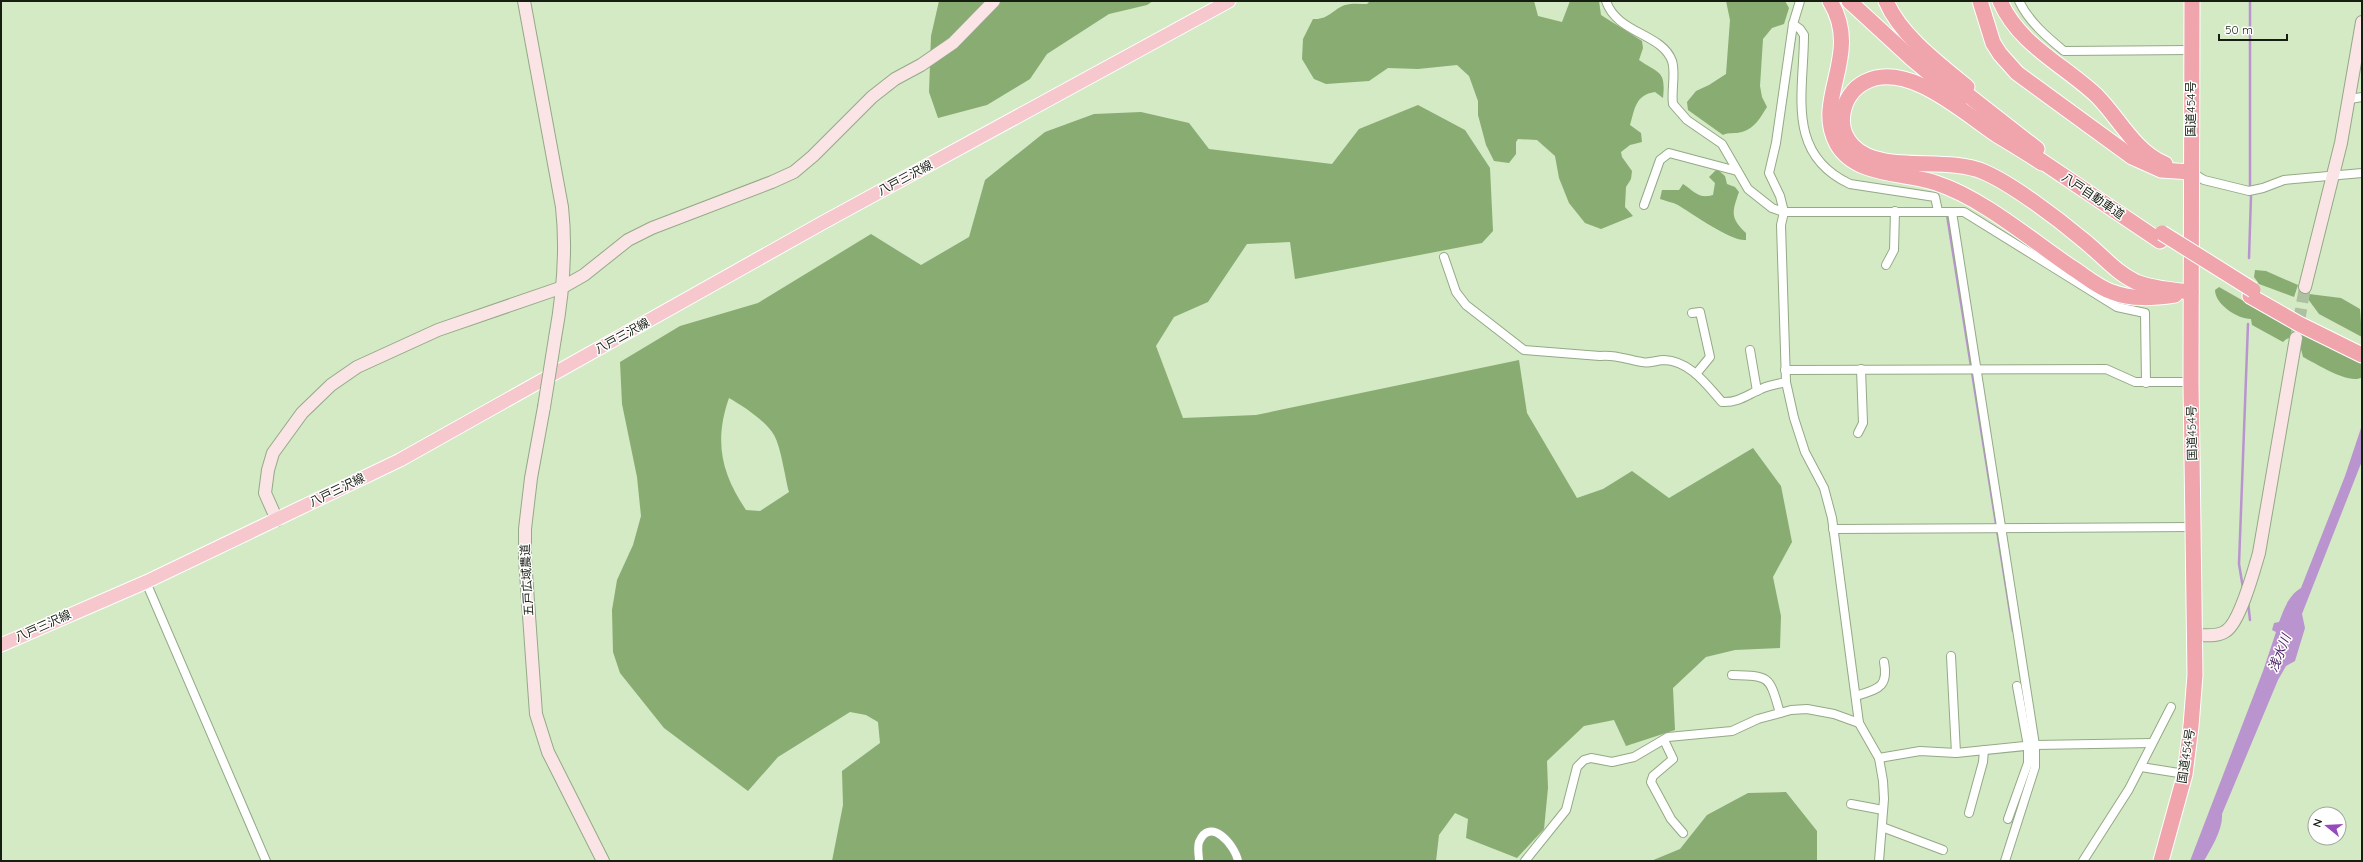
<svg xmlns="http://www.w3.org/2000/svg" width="2363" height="862" font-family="Quicksand,'Noto Sans JP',sans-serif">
  <rect width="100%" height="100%" fill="#d3eac5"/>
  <g fill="#88ac71" fill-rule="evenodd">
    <path d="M939 1H1153L1147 5 1109 14 1047 54 1030 79 987 105 938 118 929 92 931 36Z"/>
    <path d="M1370 1H1534L1538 16 1562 22 1570 1H1599L1601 15 1642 41 1643 48 1639 60C1659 74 1666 70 1663 98L1655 92C1635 95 1635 109 1630 125L1641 133 1642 142 1630 145 1621 152 1622 157 1632 171 1631 179 1626 187 1625 207 1633 216 1601 229 1585 223 1569 203 1559 178 1555 156 1537 140 1518 139 1516 142V154L1509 163 1494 161 1486 145 1478 115V101L1469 76 1457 65 1418 69 1388 68 1369 81 1326 84 1314 79 1302 59 1303 39 1313 19C1329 20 1333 9 1345 5 1352 3 1360 4 1367 4Z"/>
    <path d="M1726 1H1785L1789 8 1784 24 1772 28 1763 39 1760 86 1762 97 1767 107C1760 118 1755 128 1742 132 1735 134 1729 132 1723 135L1688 110 1687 102 1696 91 1709 85 1726 74 1730 20Z"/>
    <path d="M1418 105 1465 130 1490 168 1493 231 1482 243 1295 279 1290 242 1247 244 1208 302 1174 317 1156 346 1183 418 1256 415 1519 360 1527 413 1577 498 1603 489 1632 471 1669 498 1753 448 1781 486 1792 542 1773 577 1781 616 1780 648 1735 650 1706 657 1673 688 1675 730 1626 746 1614 720 1584 726 1547 761 1548 788 1544 829 1517 858 1466 838 1468 819 1455 813 1439 835 1436 861H832L843 805 842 771 880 743 878 722 866 715 850 712 778 757 748 791 664 728 620 673 613 652 612 610 617 580 633 545 641 516 637 477 622 404 620 362 680 326 758 303 871 234 921 265 969 237 985 180 1045 132 1094 114 1141 112 1189 123 1209 149 1332 164 1359 129ZM729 398C743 406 766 421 774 435 781 447 785 477 789 492L760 511 746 510C721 473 714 441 729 398Z"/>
    <path d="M1717 169 1725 176 1727 184 1735 187 1739 192C1732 212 1730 218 1746 233V240C1732 242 1691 213 1678 205 1672 202 1665 201 1660 199L1662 190H1679L1683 184C1695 192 1699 199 1713 195L1715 183 1709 177Z"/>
    <path d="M2255 270 2266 271 2298 285 2294 297 2259 284 2254 277Z"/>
    <path d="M2219 287 2284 324 2362 363V377C2351 386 2315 363 2303 357L2299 341C2292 337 2289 336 2283 342L2252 325 2251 319C2237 319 2215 304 2215 290Z"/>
    <path d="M2309 294 2341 298 2360 309 2362 337 2319 314 2308 299Z"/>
    <path d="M1786 792 1817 831V861H1651L1680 849 1707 815 1748 793Z"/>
  </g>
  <path fill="#ba94ce" d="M2362 425V461L2302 614 2305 628 2295 661 2286 666 2278 680 2222 814C2223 830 2211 848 2204 861H2190L2263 671 2276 632 2272 630 2274 623 2279 622C2284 609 2288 596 2301 588L2345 476Z"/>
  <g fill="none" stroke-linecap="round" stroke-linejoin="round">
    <g stroke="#ba94ce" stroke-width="2.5">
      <path d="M2250 1V187"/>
      <path d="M1947 215 2013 631"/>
      <path d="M2249 258 2251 196"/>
      <path d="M2243 588 2239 564 2248 324"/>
      <path d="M2248 602 2250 620"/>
      <path d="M2004 853 2027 779"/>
    </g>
    <path stroke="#adc1a1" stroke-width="12" stroke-dasharray="12 6" stroke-linecap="butt" d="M2296 338 2305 287"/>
    <g stroke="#94a986" stroke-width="10">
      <g id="street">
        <path d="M1606 1C1617 34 1662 33 1672 61 1676 74 1671 90 1673 104L1687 120 1722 144 1748 189 1772 208 1784 212H1964L2117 307 2145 313 2146 383"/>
        <path d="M1800 1 1793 24 1776 143 1769 173 1780 196 1784 212 1781 225 1786 382 1794 418 1805 452 1824 488 1832 518 1859 723 1879 758 1883 781 1884 799 1879 861"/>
        <path d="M2019 1C2029 22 2047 37 2064 51L2191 50"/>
        <path d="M1793 24 1800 29 1804 35C1804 92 1785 154 1850 184L1935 197 1938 211"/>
        <path d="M2350 99 2362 97"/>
        <path d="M2191 172 2204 180 2249 191 2263 188 2284 180 2362 173"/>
        <path d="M1644 205 1660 160 1669 153 1737 171"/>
        <path d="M1952 212 2035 745V767L2005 861"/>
        <path d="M1444 257 1456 292 1466 305 1524 350 1600 356C1616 354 1627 360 1642 362 1649 364 1657 360 1664 360 1690 361 1706 384 1722 402 1738 403 1747 395 1761 389 1769 385 1778 384 1786 382"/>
        <path d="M1886 265 1894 250 1895 211"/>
        <path d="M1692 313 1700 312 1710 357 1696 374"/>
        <path d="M1750 350 1757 391"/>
        <path d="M1785 370 2106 369 2135 382H2191"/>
        <path d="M1858 433 1863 423 1861 369"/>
        <path d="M1833 529 2194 527"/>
        <path d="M146 582 266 861"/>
        <path d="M1951 656 1956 753"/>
        <path d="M1732 675C1771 676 1769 676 1780 713"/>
        <path d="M1856 696C1877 689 1889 688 1884 662"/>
        <path d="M1664 740 1673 759 1653 776 1651 782 1671 819 1683 833"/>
        <path d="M1879 758 1920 751 1956 753 2035 745 2152 743"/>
        <path d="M2141 767 2185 774"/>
        <path d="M1851 804 1883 810"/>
        <path d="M1969 813 1983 762 1984 750"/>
        <path d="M2008 819 2028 763V746L2017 686"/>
        <path d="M1882 827 1943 850"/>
        <path d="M1199 861C1199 855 1197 848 1199 842 1210 816 1235 845 1238 861"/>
        <path d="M1525 861 1566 810 1577 767 1584 760 1591 758 1612 762 1634 757 1668 737 1732 731 1758 719 1791 710 1807 709 1834 714 1859 723"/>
        <path d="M2083 861 2129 789 2171 707"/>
      </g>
    </g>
    <g stroke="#94a986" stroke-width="14">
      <g id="secondary">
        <path d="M524 1 562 207C567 252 563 294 555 338"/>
        <path d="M2305 287 2341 143 2362 22"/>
        <path d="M544 407 531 478 525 529V559L536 714 548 752 603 861"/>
        <path d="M277 520 265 493 268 470 273 453 302 413 331 385 357 367 438 330 563 287 584 275 628 240 652 228 772 182 794 172 813 156 872 97 895 79 921 65 953 43 994 1"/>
        <path d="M2196 635C2205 635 2218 637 2226 631 2240 622 2254 570 2259 553L2296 338"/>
      </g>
    </g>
    <g stroke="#fff" stroke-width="15">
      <path id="primary" d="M1 645 146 582 400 460 824 222 1229 1"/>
    </g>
    <g stroke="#fff" stroke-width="17">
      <g id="highway">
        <path d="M1830 1C1863 55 1812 99 1837 144 1856 177 1904 172 1936 183 1982 198 2030 239 2071 267 2084 275 2097 287 2112 292 2132 300 2154 298 2175 295"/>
        <path d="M1849 1 1911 58 1960 99"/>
        <path d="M1886 1C1900 35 1939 64 1967 87"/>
        <path d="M1980 1 1993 43 2000 54 2017 73 2132 157 2161 170 2191 172"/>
        <path d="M2000 1C2019 45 2063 64 2097 96 2119 118 2135 152 2165 164"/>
        <path d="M1955 85 2037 149"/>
        <path d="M2034 156 2160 241"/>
        <path d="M2042 163C2027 153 2012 144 1997 135 1964 113 1907 60 1865 82 1853 88 1845 100 1843 113 1841 125 1844 137 1853 146 1881 175 1945 155 1984 172 2012 184 2057 218 2082 239 2100 253 2115 272 2136 282 2153 289 2173 290 2191 292"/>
        <path d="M2250 296 2299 324 2362 355"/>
        <path d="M2161 861 2185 774 2191 726 2195 675 2191 382 2192 1"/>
      </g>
    </g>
    <use href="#street" stroke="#fff" stroke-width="8"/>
    <use href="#secondary" stroke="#fae4e6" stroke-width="12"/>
    <use href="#primary" stroke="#f6c8cd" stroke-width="13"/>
    <use href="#highway" stroke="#f0a4ab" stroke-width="15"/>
    <g stroke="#94a986" stroke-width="14" stroke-linecap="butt">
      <path id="secondary-bridge" d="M544 407 555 338"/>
    </g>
    <g stroke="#fff" stroke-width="17" stroke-linecap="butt">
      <path id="highway-bridge" d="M2162 233 2253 290"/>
    </g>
    <use href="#secondary-bridge" stroke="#fae4e6" stroke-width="12"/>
    <use href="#highway-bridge" stroke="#f0a4ab" stroke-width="15"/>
  </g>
  <g text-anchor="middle" stroke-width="3" stroke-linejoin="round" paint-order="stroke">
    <g font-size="12" fill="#161e11" stroke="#fff">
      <text transform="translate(2191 109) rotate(-90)" y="4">国道454号</text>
      <text transform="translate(905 178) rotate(-28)" y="4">八戸三沢線</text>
      <text transform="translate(2093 196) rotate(34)" y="4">八戸自動車道</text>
      <text transform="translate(622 336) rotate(-29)" y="4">八戸三沢線</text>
      <text transform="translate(2192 433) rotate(-91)" y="4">国道454号</text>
      <text transform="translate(337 490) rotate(-26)" y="4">八戸三沢線</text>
      <text transform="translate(527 580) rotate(-93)" y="4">五戸広域農道</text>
      <text transform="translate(43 626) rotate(-24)" y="4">八戸三沢線</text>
      <text transform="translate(2186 756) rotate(-81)" y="4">国道454号</text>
    </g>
    <g font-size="13" font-style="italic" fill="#4b1c60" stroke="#fff">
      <text transform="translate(2279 653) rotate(-68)" y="5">浅水川</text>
    </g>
  </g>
  <rect width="2363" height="862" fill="none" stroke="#161e11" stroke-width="4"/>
  <g transform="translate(2327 826) rotate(288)"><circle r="19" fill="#ffffff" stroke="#a2a5a0"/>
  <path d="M0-3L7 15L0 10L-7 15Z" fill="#974abb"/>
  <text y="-6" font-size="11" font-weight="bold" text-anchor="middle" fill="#161e11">N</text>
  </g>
  <path d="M2219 34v6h68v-6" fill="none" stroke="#161e11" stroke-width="2"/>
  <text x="2225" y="34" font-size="12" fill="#161e11" stroke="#ffffff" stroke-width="3" paint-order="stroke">50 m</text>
</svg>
